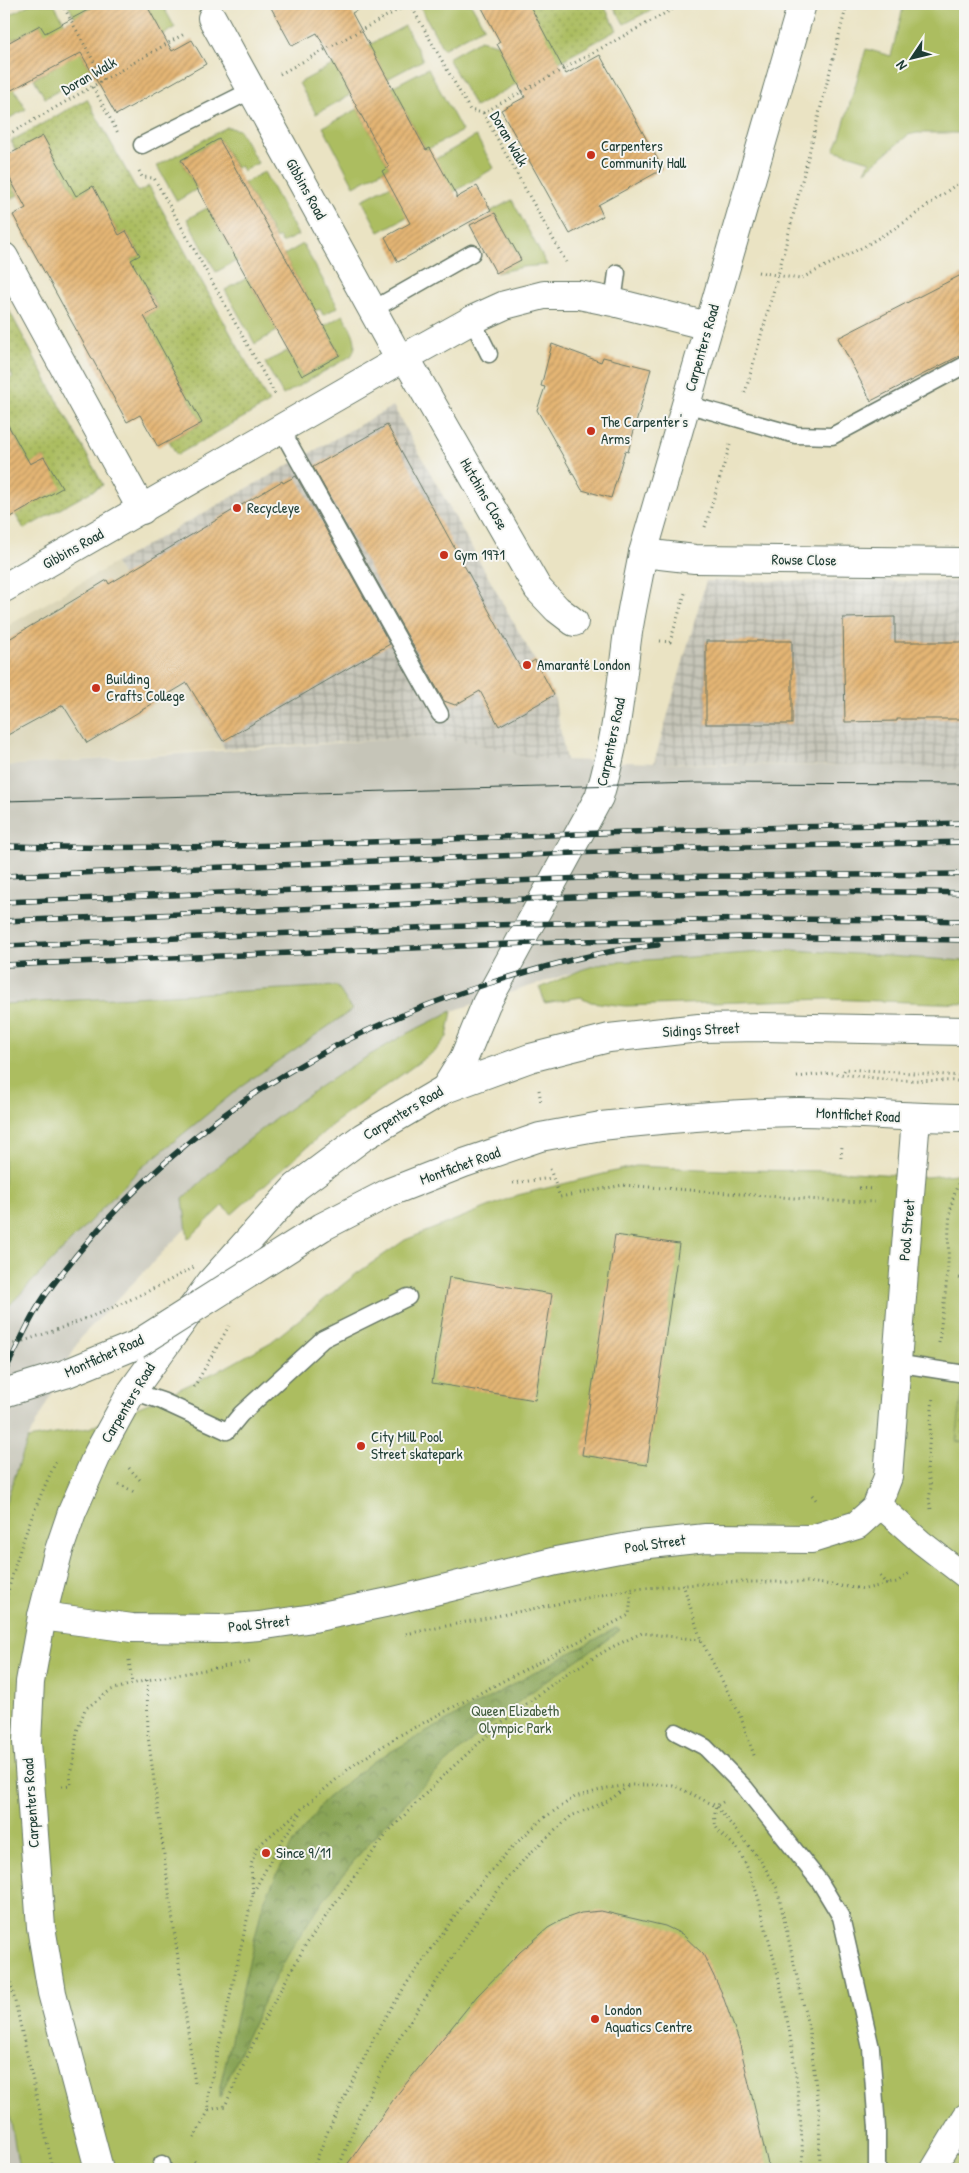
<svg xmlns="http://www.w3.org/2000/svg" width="969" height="2173" font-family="'Patrick Hand',sans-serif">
  <defs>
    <pattern id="industrial-grid" width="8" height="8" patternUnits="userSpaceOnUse" patternTransform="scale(1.25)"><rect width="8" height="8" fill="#c6c5b8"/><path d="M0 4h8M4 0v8" fill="none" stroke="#a0a196"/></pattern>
    <pattern id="forest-crowns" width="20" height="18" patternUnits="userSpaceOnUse" patternTransform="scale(1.25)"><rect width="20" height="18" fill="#89a456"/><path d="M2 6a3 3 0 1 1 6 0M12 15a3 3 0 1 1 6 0" fill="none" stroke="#6f8748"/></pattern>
    <pattern id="garden-dots" width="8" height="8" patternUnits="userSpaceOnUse" patternTransform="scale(1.25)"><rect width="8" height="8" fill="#acbd60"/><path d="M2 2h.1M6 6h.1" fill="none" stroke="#8b9b50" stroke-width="1.8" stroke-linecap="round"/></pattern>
    <pattern id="building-hatch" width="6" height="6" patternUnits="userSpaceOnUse" patternTransform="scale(1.25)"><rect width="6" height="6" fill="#e5b675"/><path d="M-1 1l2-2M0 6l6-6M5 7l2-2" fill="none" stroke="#b99561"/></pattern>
  </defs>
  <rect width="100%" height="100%" fill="#f6f6f2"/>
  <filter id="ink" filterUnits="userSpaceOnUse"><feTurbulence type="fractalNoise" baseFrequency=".02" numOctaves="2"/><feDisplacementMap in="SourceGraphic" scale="10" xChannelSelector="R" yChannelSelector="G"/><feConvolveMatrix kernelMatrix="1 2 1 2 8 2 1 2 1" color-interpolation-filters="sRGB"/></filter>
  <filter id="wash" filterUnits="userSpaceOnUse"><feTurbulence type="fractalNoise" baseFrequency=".0096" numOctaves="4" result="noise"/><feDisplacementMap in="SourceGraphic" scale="20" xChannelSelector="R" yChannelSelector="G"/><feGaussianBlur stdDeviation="1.12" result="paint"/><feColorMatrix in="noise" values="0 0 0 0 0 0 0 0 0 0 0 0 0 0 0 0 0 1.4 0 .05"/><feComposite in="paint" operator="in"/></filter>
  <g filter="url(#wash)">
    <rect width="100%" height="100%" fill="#eae3c3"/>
    <path fill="#d8d2b2" d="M115 563 225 749 4 766V628Z"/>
    <g fill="url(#industrial-grid)">
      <path d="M393 406 554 695 566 761 531 759 477 744 423 737 225 749 115 563Z"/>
      <path d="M706 581H965V770L880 766 654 763Z"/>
    </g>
    <g fill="#c6c5b8">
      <path d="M423 737 477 744 531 759 721 765 880 766 965 770V961L792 950 603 963 452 1011 383 1047 329 1080 183 1199 187 1227 80 1338 28 1439 4 1507V766Z"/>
      <path d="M4 2080 11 2113 19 2169H4Z"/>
    </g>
    <g fill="#acbd60" stroke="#667d4a">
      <path d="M30 4H54L92 73 45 98 34 79 61 63 40 25 12 40 10 37 4 39V18Z"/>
      <path d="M67 4H94L95 6 75 17Z"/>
      <path d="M146 4H162L175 28 102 68 159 29Z"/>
      <path d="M430 4H471L484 27 443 49 421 8Z"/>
      <path d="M904 4H964V133H917L908 135 865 171 870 161 834 150 840 137 866 49 891 56Z"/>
      <path d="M405 26 423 60 387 79 369 45Z"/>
      <path d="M480 40 497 44 518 83 475 107 448 58Z"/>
      <path d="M334 64 350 95 316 114 299 83Z"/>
      <path d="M428 68 462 131 426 150 392 87Z"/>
      <path d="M14 88 26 109 4 121V94Z"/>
      <path d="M358 109 389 167 354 186 323 127Z"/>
      <path d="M227 127 239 130 258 163 243 171 240 166 236 168 219 139 181 160 197 189 177 201 157 166Z"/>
      <path d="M476 136 494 168 450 194 432 161Z"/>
      <path d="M264 172 298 235 282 243 279 237 276 239 244 183Z"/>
      <path d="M397 182 414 213 379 232 362 200Z"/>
      <path d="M512 200 547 265 522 267 496 273 521 259 495 213 492 214 491 211Z"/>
      <path d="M207 208 238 260 216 272 187 219Z"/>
      <path d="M303 244 338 307 323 315 320 309 315 311 284 255Z"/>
      <path d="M247 278 277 331 255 344 225 290Z"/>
      <path d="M343 315C350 328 361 342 351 356L283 395 265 363 287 351 302 376 340 355 324 326Z"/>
      <path d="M792 950 965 961V1004L826 999 626 1006 591 1002 581 997 545 1003 540 988 581 970 603 963Z"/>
      <path d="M337 986 352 1010 243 1085 140 1169 4 1311V1004Z"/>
      <path d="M452 1011 447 1037 436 1050 333 1124 232 1214 223 1206 188 1239 183 1199C243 1140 309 1090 382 1048 404 1034 429 1023 452 1011Z"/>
      <path d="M636 1166 723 1170 838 1171 926 1177 965 1173V2169H19L4 2080V1507L28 1439 89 1428 165 1396 228 1366 271 1342 356 1274 405 1240 518 1195Z"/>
    </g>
    <path fill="url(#forest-crowns)" stroke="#547045" d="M616 1628 620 1630C601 1645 580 1657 561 1671 541 1684 522 1699 503 1714 425 1777 352 1853 298 1938 267 1989 243 2043 220 2097V2086L263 1903 291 1846 326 1799 372 1762Z"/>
    <g fill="url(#garden-dots)" stroke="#667d4a">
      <path d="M520 4H603L617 30 552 66Z"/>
      <path d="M612 4H662L624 24Z"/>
      <path d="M87 99 138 192 149 186 269 403 177 455 169 441 202 423 144 317 158 308 147 288 132 296 116 268 140 255 126 231 119 235 93 187 76 196 43 136 16 151 11 141Z"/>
      <path d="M4 168 18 195 5 202 4 199Z"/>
      <path d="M4 301 103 485 24 529 15 514 61 488 44 457 30 464 4 418V382L13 377 4 361Z"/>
      <path d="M965 1309V1343L960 1336Z"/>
      <path d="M963 1386 965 1387V1443L956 1441Z"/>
    </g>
    <g id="blocks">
      <g fill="url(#building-hatch)">
        <path d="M99 4H146L172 51 192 40 206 64 116 115 81 53 4 94V45L40 25 45 33Z"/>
        <path d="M269 4H369L352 13 426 150 430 148 456 195V198L477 186 491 210 398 262 385 237 410 223 382 171 389 167 317 33 292 46Z"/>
        <path d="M480 4H529L566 74 600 55 663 169 598 205 603 216 570 234 501 110 525 97 497 44 500 42Z"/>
        <path d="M43 136 76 196 93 186 119 235 126 231 140 255 131 260 158 309 144 316 202 423 158 447 140 415 127 422 13 215 26 208 4 168V157Z"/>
        <path d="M219 139 340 355 302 376 181 160Z"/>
        <path d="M495 213 521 260 496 273 470 225Z"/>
        <path d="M965 273V353L871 401 838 338Z"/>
        <path d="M552 344 601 362 603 357 651 369 628 452 625 451 611 498 582 490 537 410 545 387 541 386Z"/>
        <path d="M4 418 30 464 44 457 62 488 4 521Z"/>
        <path d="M387 425 521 669 535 660 554 695 499 726 480 691 455 705 444 701 313 467Z"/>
        <path d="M296 476 390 644 223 741 187 683 87 743 63 705 4 737V642L107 580 109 584 282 481 283 483Z"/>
        <path d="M895 617V642H965V719H897V721L845 722 843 618Z"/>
        <rect x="706" y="641" width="86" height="83"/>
        <path d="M615 1235 679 1244 647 1465 582 1455Z"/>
        <path d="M449 1277 552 1294 535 1400 432 1383Z"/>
        <path d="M601 1911 665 1926 682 1934 703 1954 721 1991 739 2041 769 2169H344L396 2096 477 1996 520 1952 548 1928 564 1919 581 1913Z"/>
      </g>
    </g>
  </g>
  <g filter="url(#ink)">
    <use href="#blocks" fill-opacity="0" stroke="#676" stroke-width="1"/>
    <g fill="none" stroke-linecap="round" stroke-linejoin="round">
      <g stroke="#676" stroke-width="19">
        <g id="service">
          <path d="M142 145 252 90"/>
          <path d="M613 302 617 273"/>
          <path d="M372 310 472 253"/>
          <path d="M472 320 489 354"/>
          <path d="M686 404 796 435 832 436 965 365"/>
          <path d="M281 429 440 714"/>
          <path d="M895 1363 965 1374"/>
          <path d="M132 1391 162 1401 227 1431 241 1414 323 1339 408 1297"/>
          <path d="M676 1732 705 1747 745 1788 820 1882 841 1917 871 2048 877 2128V2169"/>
          <path d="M161 2169 162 2164"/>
        </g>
      </g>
      <g stroke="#676" stroke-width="26">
        <g id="pedestrian">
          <path d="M878 1504 921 1542 965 1576"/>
          <path d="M933 2169 965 2116"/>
        </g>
      </g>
      <g stroke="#676" stroke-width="30">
        <g id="minor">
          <path d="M212 18 400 360"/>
          <path d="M4 257 142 510"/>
          <path d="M405 357 538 589 557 609 574 622"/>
          <path d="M643 553 695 559 965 562"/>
          <path d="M4 588 400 360 472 320 505 305 544 295H579L613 302 708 326"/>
          <path d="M445 1089 464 1058 486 1004 599 797C616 743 620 695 627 639 631 611 638 581 643 553L802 4"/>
          <path d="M42 1616 132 1628 221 1629 259 1626 313 1618 394 1601 556 1561 640 1545 706 1538 812 1539 857 1525 876 1508 888 1477 916 1118"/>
          <path d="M99 2169 52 1993 41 1927 27 1742 30 1682 42 1616 58 1553 72 1512 98 1453 132 1391 211 1282 296 1187 363 1137 445 1089 530 1058 609 1038 699 1028 763 1027 965 1031"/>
        </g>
      </g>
      <g stroke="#676" stroke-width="30">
        <g id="tertiary">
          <path d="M601 1126C666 1119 732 1113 798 1112 854 1112 909 1118 965 1118"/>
          <path d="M4 1393 65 1374 136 1345"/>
        </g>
      </g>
      <g stroke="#676" stroke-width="3" stroke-dasharray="1 4" stroke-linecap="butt">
        <path d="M62 4 104 80"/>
        <path d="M410 4 470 110 483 113 566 262"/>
        <path d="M4 10 16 4"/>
        <path d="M280 74 409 4"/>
        <path d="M93 87 119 135"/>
        <path d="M483 113 682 4"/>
        <path d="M4 137 184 34"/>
        <path d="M139 171 142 177 154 178 275 394"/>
        <path d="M758 272 800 279 865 246 905 222 965 178"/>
        <path d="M745 393 778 275 847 4"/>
        <path d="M705 527 730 445"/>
        <path d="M660 641 670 642 686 590"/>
        <path d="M844 1071 845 1069C885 1071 925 1074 965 1076"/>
        <path d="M797 1077 832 1073 892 1080 965 1081"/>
        <path d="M539 1090 541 1103"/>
        <path d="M841 1158 842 1146"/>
        <path d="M550 1169 560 1197 623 1185 833 1201 877 1202"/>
        <path d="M513 1183 552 1178"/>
        <path d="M859 1188 874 1189"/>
        <path d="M959 1278 965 1279"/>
        <path d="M939 1343C941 1321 945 1299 947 1277 951 1240 943 1204 965 1172"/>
        <path d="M194 1387 229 1326"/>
        <path d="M129 1468 140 1480"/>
        <path d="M119 1484 136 1493"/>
        <path d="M812 1495 817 1501"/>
        <path d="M931 1509 929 1500 931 1487 927 1471 933 1396"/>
        <path d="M880 1576 887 1585"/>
        <path d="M683 1584 701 1640 740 1715 755 1758"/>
        <path d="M4 1609C15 1558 33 1509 56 1462"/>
        <path d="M406 1634 632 1589 727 1582H808L865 1589 897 1582 911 1572"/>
        <path d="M129 1660 132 1684"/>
        <path d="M147 1680 148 1736 195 2084"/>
        <path d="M62 1786 71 1785 70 1772 74 1760 77 1731 85 1709 111 1690 147 1680 250 1662"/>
        <path d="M723 1802 716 1806C710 1837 726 1832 740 1853 746 1863 751 1877 755 1888 760 1901 762 1915 766 1929 788 2007 801 2088 803 2169"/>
        <path d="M253 1893 251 1865 257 1847 352 1766 400 1735 629 1615 632 1589"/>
        <path d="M4 1953 53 2169"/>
        <path d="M209 2110 225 2106 264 2020 305 1946 350 1882 390 1830 444 1775 500 1724 563 1676 612 1647 642 1633 701 1640"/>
        <path d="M194 2138 209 2110 208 2095 253 1893 279 1845 301 1813"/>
        <path d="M194 2161 203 2169"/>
        <path d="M313 2169 327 2133 378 2030 407 1983 468 1898 509 1850 541 1820 575 1797 608 1788 631 1785H673L716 1806 761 1861 777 1888 809 2030 819 2111 820 2169"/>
        <path d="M338 2169 363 2106 399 2038 491 1899 526 1857 571 1816 608 1801 630 1785"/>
      </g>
      <use href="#service" stroke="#fff" stroke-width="16"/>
      <use href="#pedestrian" stroke="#fff" stroke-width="24"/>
      <use href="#minor" stroke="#fff" stroke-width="28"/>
      <use href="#tertiary" stroke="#fff" stroke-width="28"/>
      <path stroke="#1f3d34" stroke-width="1" d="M4 801 697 783 965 784"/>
      <g stroke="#1f3d34" stroke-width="5.5">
        <g id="rail">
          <path d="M4 846C186 851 368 842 550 835 688 829 827 826 965 823"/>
          <path d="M4 876 698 848 965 842"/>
          <path d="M4 902 608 877 965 874"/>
          <path d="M4 921C133 916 261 911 390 905 581 896 774 888 965 893"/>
          <path d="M4 946C324 932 644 913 965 921"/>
          <path d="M4 965 581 941 745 937 965 940"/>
          <path d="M4 1373C18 1346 31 1314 49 1290 163 1137 306 1042 487 984 542 967 600 950 658 945"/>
        </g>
      </g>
      <use href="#rail" stroke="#f6f6f2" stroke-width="4" stroke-dasharray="11" stroke-linecap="butt"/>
      <g stroke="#676" stroke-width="30" stroke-linecap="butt">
        <path id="tertiary-bridge" d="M136 1345 322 1227 390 1192 464 1163 540 1137 601 1126"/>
      </g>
      <path stroke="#676" stroke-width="3" stroke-dasharray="1 4" stroke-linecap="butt" d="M4 1347C70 1327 134 1301 194 1267"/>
      <use href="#tertiary-bridge" stroke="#fff" stroke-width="28"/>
    </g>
  </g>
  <g fill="#c8321e" stroke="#f6f6f2" stroke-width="2">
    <circle cx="591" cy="155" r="5"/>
    <circle cx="591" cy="431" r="5"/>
    <circle cx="237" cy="508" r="5"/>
    <circle cx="444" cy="555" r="5"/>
    <circle cx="527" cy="665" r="5"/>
    <circle cx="96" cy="688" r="5"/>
    <circle cx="361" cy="1446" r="5"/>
    <circle cx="266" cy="1853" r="5"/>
    <circle cx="595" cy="2019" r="5"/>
  </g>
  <g text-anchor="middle" stroke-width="4" stroke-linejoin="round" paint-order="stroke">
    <g font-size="15" fill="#1f3d34" stroke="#f6f6f2">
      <text transform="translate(89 76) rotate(-30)" y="5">Doran Walk</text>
      <text transform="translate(509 139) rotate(60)" y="5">Doran Walk</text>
      <text transform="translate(306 189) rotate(61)" y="5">Gibbins Road</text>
      <text transform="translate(702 348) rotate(-74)" y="5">Carpenters Road</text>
      <text transform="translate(484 494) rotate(60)" y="5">Hutchins Close</text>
      <text transform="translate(73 549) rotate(-29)" y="5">Gibbins Road</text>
      <text transform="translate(804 560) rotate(1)" y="5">Rowse Close</text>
      <text transform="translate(611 742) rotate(-78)" y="5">Carpenters Road</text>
      <text transform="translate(701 1030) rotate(-3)" y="5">Sidings Street</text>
      <text transform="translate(403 1113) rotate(-31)" y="5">Carpenters Road</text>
      <text transform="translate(858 1115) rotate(3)" y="5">Montfichet Road</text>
      <text transform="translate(460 1166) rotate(-20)" y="5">Montfichet Road</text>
      <text transform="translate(907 1230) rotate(-85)" y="5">Pool Street</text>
      <text transform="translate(104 1356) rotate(-24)" y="5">Montfichet Road</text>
      <text transform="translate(128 1403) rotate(-59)" y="5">Carpenters Road</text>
      <text transform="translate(655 1544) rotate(-8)" y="5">Pool Street</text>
      <text transform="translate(259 1624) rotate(-6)" y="5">Pool Street</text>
      <text transform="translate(31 1803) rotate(-94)" y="5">Carpenters Road</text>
    </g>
    <g font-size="15" fill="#1f3d34" stroke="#f6f6f2" text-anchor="start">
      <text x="601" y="151">Carpenters<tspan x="601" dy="17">Community Hall</tspan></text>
      <text x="601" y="427">The Carpenter's<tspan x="601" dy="17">Arms</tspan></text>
      <text x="247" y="513">Recycleye</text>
      <text x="454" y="560">Gym 1971</text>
      <text x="537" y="670">Amaranté London</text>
      <text x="106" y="684">Building<tspan x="106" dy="17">Crafts College</tspan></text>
      <text x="371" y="1442">City Mill Pool<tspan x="371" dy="17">Street skatepark</tspan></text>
      <text x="276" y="1858">Since 9/11</text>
      <text x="605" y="2015">London<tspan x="605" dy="17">Aquatics Centre</tspan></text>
    </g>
    <g font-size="15" fill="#425d3f" stroke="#f6f6f2">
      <text x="515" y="1716">Queen Elizabeth<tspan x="515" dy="17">Olympic Park</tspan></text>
    </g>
  </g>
  <rect width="969" height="2173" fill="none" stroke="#f6f6f2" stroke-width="20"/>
  <g transform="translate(912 58) rotate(235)" stroke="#f6f6f2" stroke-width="4" paint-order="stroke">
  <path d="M0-4L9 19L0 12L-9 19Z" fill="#1f3d34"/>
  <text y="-8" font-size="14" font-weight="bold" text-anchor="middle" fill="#1f3d34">N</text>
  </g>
</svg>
